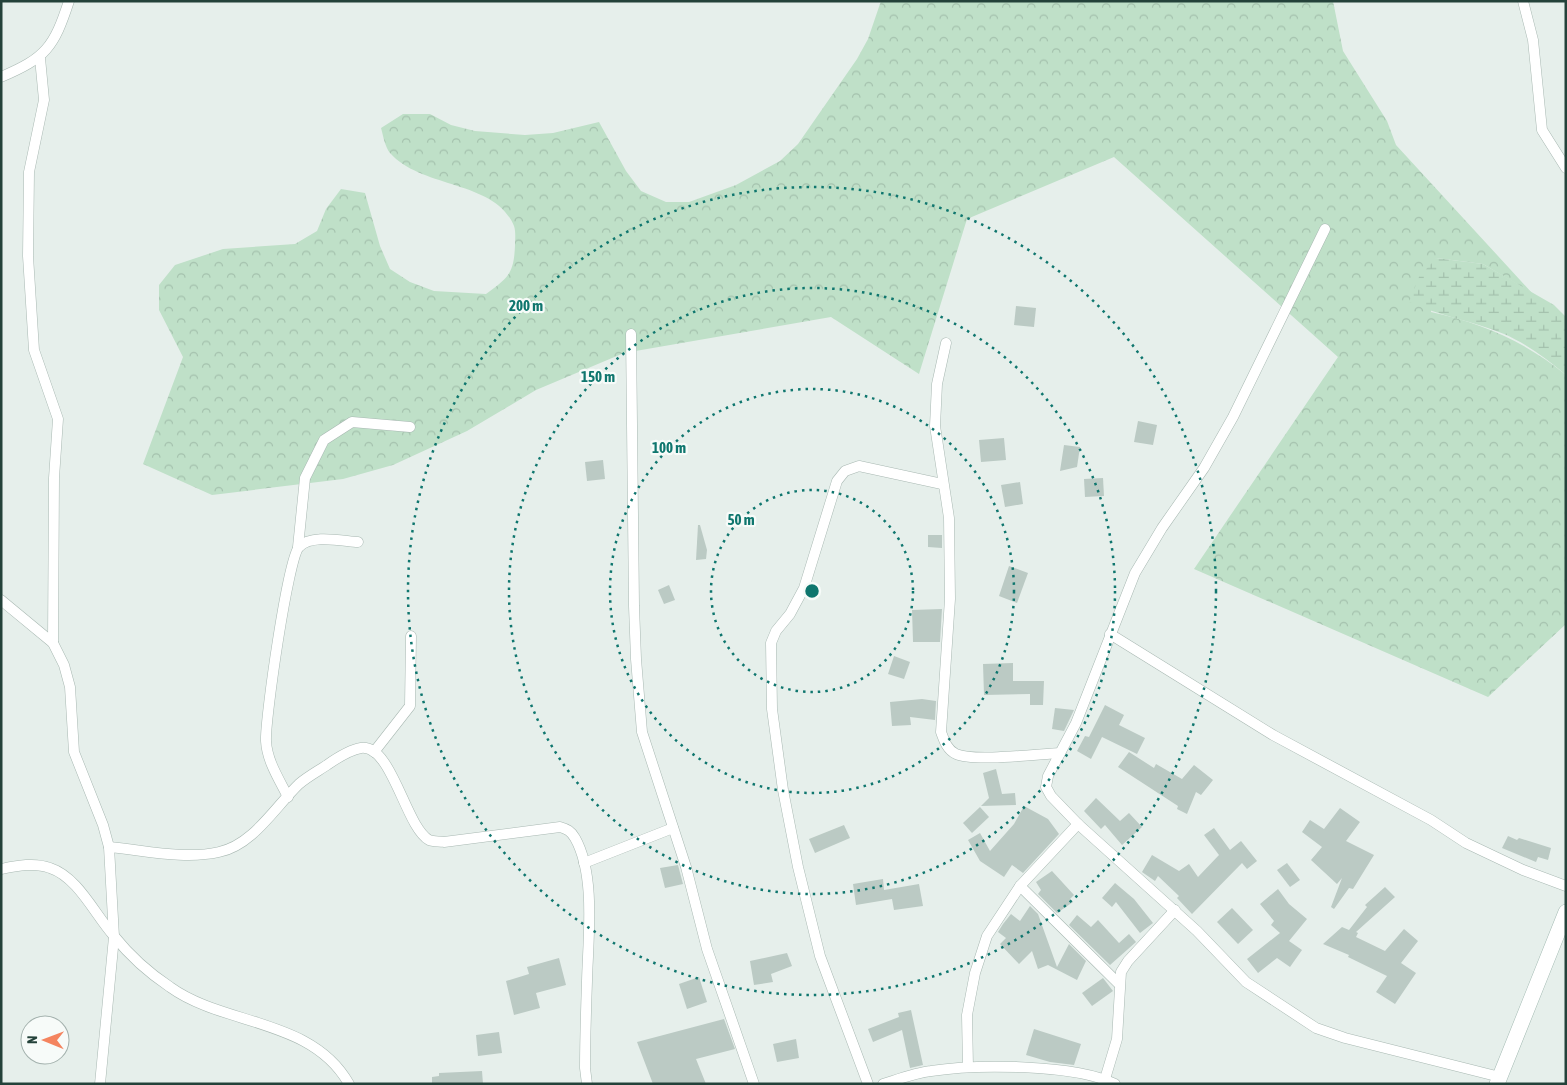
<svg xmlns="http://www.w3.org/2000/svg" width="1567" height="1085" font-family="'Asap Condensed',sans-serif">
  <defs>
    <pattern id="forest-crowns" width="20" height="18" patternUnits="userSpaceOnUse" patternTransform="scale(1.25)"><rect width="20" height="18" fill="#bfe0c8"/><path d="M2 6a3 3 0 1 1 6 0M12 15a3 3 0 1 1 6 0" fill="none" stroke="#a4c1ad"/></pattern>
    <pattern id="wetland-marsh" width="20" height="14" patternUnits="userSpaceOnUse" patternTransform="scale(1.25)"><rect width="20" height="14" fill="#bfe0c8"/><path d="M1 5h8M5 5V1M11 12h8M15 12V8" fill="none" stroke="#a4c1ad"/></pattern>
  </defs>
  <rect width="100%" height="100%" fill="#e6efeb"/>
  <path fill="url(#forest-crowns)" d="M881 1H1333L1343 51 1387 121 1396 145 1532 293 1483 264 1436 258 1431 312C1482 323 1526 342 1566 375V624L1488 697 1194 569 1338 357 1114 157 967 219 919 374 831 317 624 353 536 390 467 431 393 465 343 479 212 495 143 464 183 357 159 310V285L175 265 223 249 295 244 317 231 326 209 341 189 365 193 380 246 390 269 410 282 434 291 486 294C508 278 514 274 515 245 515 240 516 232 514 226 495 180 422 189 390 153 385 147 383 135 381 128L403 114H430L451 125 475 131 525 135 553 133 599 122 626 171 641 191 666 202H689L736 185 780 161 798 144 857 59 868 39Z"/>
  <path fill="url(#wetland-marsh)" d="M1436 258 1483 264 1554 305 1566 317V375C1547 359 1527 344 1504 334 1473 321 1439 316 1409 302L1419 277Z"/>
  <g fill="#bbcac4">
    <path d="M1016 306 1036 308 1034 327 1014 325Z"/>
    <path d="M1138 421 1157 425 1153 445 1134 442Z"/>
    <path d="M1004 438 1006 460 981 462 979 440Z"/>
    <path d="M1064 445 1080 447 1077 467 1060 471Z"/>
    <path d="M603 460 605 479 587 481 585 462Z"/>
    <path d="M1103 478 1104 496 1085 497 1084 479Z"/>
    <path d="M1020 482 1023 504 1005 507 1001 485Z"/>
    <path d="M698 525H700L707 550 706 559 696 560Z"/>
    <path d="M928 535H942V548L928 547Z"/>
    <path d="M1009 566 1028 573 1017 603 999 596Z"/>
    <path d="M669 585 675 600 664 604 658 590Z"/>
    <path d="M942 609 940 642H913L912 610Z"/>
    <path d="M894 656 910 662 904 679 888 674Z"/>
    <path d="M1013 663V681H1044L1043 705H1030V694L984 695 983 664Z"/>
    <path d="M922 699 936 701 935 720 910 717 911 725 892 726 890 702Z"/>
    <path d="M1105 705 1124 715 1119 725 1145 738 1137 754 1102 737 1091 759 1077 751 1085 736 1089 737Z"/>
    <path d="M1055 708 1074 710 1064 731 1052 729Z"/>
    <path d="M1129 752 1154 768 1156 764 1182 779 1194 765 1213 780 1201 795 1196 792 1187 814 1177 809 1178 806 1118 767Z"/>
    <path d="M996 769 1002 794 1015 793 1016 805 981 806 989 798 983 773Z"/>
    <path d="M1096 798 1120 821 1129 813 1142 827 1122 845 1105 825 1101 829 1084 811Z"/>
    <path d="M1024 806 1048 819 1059 834 1023 873 1012 865 1004 877 980 861 968 840 980 833 990 851 1014 824Z"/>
    <path d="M980 807 989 817 972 833 963 823Z"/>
    <path d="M1340 808 1360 822 1346 841 1374 855 1353 889 1349 888 1334 909 1331 907 1342 878 1337 884 1311 860 1322 847 1302 832 1310 820 1324 829Z"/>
    <path d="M844 825 850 838 815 853 809 839Z"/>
    <path d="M1214 828 1230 850 1241 841 1257 861 1247 869 1242 863 1192 914 1177 898 1179 896 1158 876 1155 881 1142 872 1152 855 1179 871 1189 864 1198 877 1219 855 1204 835Z"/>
    <path d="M1508 836 1517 840 1519 838 1551 848 1548 860 1538 857 1536 862 1502 848Z"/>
    <path d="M1287 863 1300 880 1290 887 1277 870Z"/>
    <path d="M678 865 683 884 665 888 660 868Z"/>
    <path d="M1052 871 1074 895 1070 899 1073 902 1057 913 1038 894 1041 890 1036 882Z"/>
    <path d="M883 879 884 890 919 884 923 906 894 910 892 899 856 905 853 884Z"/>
    <path d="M1115 883 1134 899 1153 923 1140 933 1116 902 1112 907 1102 898Z"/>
    <path d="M1385 887 1395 897 1356 932 1358 933 1356 937 1385 951 1404 929 1418 941 1401 963 1416 973 1395 1004 1376 992 1387 976 1348 957 1349 955 1323 944 1342 927 1349 930 1367 907 1365 905Z"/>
    <path d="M1278 889 1289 904 1307 919 1289 941 1302 950 1290 967 1277 958 1258 973 1247 959 1280 933 1271 925 1274 921 1260 904Z"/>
    <path d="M1030 906 1038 914 1057 967 1069 944 1086 961 1077 980 1048 965 1038 969 1032 951 1019 964 1000 944 1006 938 998 932 1003 924 1011 914 1020 921Z"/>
    <path d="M1232 908 1253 930 1238 944 1217 922Z"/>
    <path d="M1077 915 1091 927 1098 920 1119 943 1129 934 1136 942 1110 965 1069 925Z"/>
    <path d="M787 953 792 966 771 974 773 982 754 985 750 961Z"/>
    <path d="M559 958 566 985 536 993 540 1008 514 1015 506 981 529 974 527 967Z"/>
    <path d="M699 977 707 1002 687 1009 679 984Z"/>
    <path d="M1103 978 1113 991 1092 1006 1082 993Z"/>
    <path d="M911 1010 923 1065 910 1068 902 1030 873 1042 868 1029 899 1017 898 1013Z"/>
    <path d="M724 1019 735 1049 696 1059 706 1084H653L637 1042Z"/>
    <path d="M1034 1029 1081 1044 1074 1065 1050 1062 1026 1055Z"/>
    <path d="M499 1032 502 1053 478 1056 476 1035Z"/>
    <path d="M796 1039 799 1058 777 1062 773 1044Z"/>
    <path d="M482 1071 483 1084H432V1077L439 1076V1073Z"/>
  </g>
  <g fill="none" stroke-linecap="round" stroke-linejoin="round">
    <g stroke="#a8b8b2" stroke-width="11">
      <g id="street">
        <path d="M1523 1 1533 40 1542 130 1566 168"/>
        <path d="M40 58 44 100 29 172 28 256 34 350 58 419 54 478 53 643"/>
        <path d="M1 77C46 58 54 47 69 1"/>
        <path d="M1325 229 1233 417 1204 468 1162 528 1135 573 1076 723 1048 776 1046 787 1051 796 1078 824 1197 931 1246 982 1316 1028 1345 1038 1500 1077"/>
        <path d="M631 334 634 606 636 659 642 732 686 867 707 949 754 1084"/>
        <path d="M946 343 937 384 935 426 949 518 950 599 941 732C944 740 947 750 956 754 974 762 1038 754 1060 753"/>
        <path d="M298 547 305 478 324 440 352 422 410 427"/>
        <path d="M1 600 53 643 64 665 70 687 74 752 103 825 109 847 114 937 100 1084"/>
        <path d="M1110 634 1273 735 1431 820 1466 843 1523 870 1566 886"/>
        <path d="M374 752 410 706 411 636"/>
        <path d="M288 797C279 779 267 761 266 741 265 719 288 558 299 547 311 534 342 541 358 542"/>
        <path d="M109 847C144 850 184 860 219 852 253 845 275 807 299 784 307 777 318 771 327 765 337 758 349 750 361 748 392 744 405 826 429 840 433 842 440 841 444 842L560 827C567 829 571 831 575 838 596 875 588 939 587 981 586 1010 585 1039 585 1068L587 1084"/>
        <path d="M584 863 673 828"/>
        <path d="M1 869C16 866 35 862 50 868 78 877 95 915 114 936 130 956 149 973 170 987 224 1026 312 1018 349 1084"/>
        <path d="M1020 886 1119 984"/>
        <path d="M968 1067 967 1015 975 973 987 936 1020 886 1078 824"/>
        <path d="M1105 1079 1117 1039 1121 972 1128 961 1175 910"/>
        <path d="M868 1084 820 956 798 867 783 790 772 709 771 643 776 631 790 614 804 588 837 481 845 471 859 466 942 484"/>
        <path d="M883 1084C899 1079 915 1073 931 1071 976 1064 1075 1064 1115 1084"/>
      </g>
    </g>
    <g stroke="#a4bbb3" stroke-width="16">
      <path id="secondary" d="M1497 1084 1566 912"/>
    </g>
    <use href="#street" stroke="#fff" stroke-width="10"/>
    <use href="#secondary" stroke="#fff" stroke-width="15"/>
  </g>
  <g fill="none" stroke="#0f766e" stroke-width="2.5" stroke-dasharray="2.5 5">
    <circle cx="812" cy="591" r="101"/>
    <circle cx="812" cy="591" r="202"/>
    <circle cx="812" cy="591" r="303"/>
    <circle cx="812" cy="591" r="404"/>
  </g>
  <circle cx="812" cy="591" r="8" fill="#0f766e" stroke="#f7fbf9" stroke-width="2.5"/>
  <g font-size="15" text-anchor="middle" font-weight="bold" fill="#0f766e" stroke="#f7fbf9" stroke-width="4.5" stroke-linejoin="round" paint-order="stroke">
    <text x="526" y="311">200 m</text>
    <text x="598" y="382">150 m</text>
    <text x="669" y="453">100 m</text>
    <text x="741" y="525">50 m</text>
  </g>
  <rect width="1567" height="1085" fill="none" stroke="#24423a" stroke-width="5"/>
  <g transform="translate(45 1040) rotate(271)"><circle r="24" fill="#f7fbf9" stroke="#a3b1ad"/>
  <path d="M0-4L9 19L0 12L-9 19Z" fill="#f4845f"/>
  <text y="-8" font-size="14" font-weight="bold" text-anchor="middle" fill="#24423a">N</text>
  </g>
</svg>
